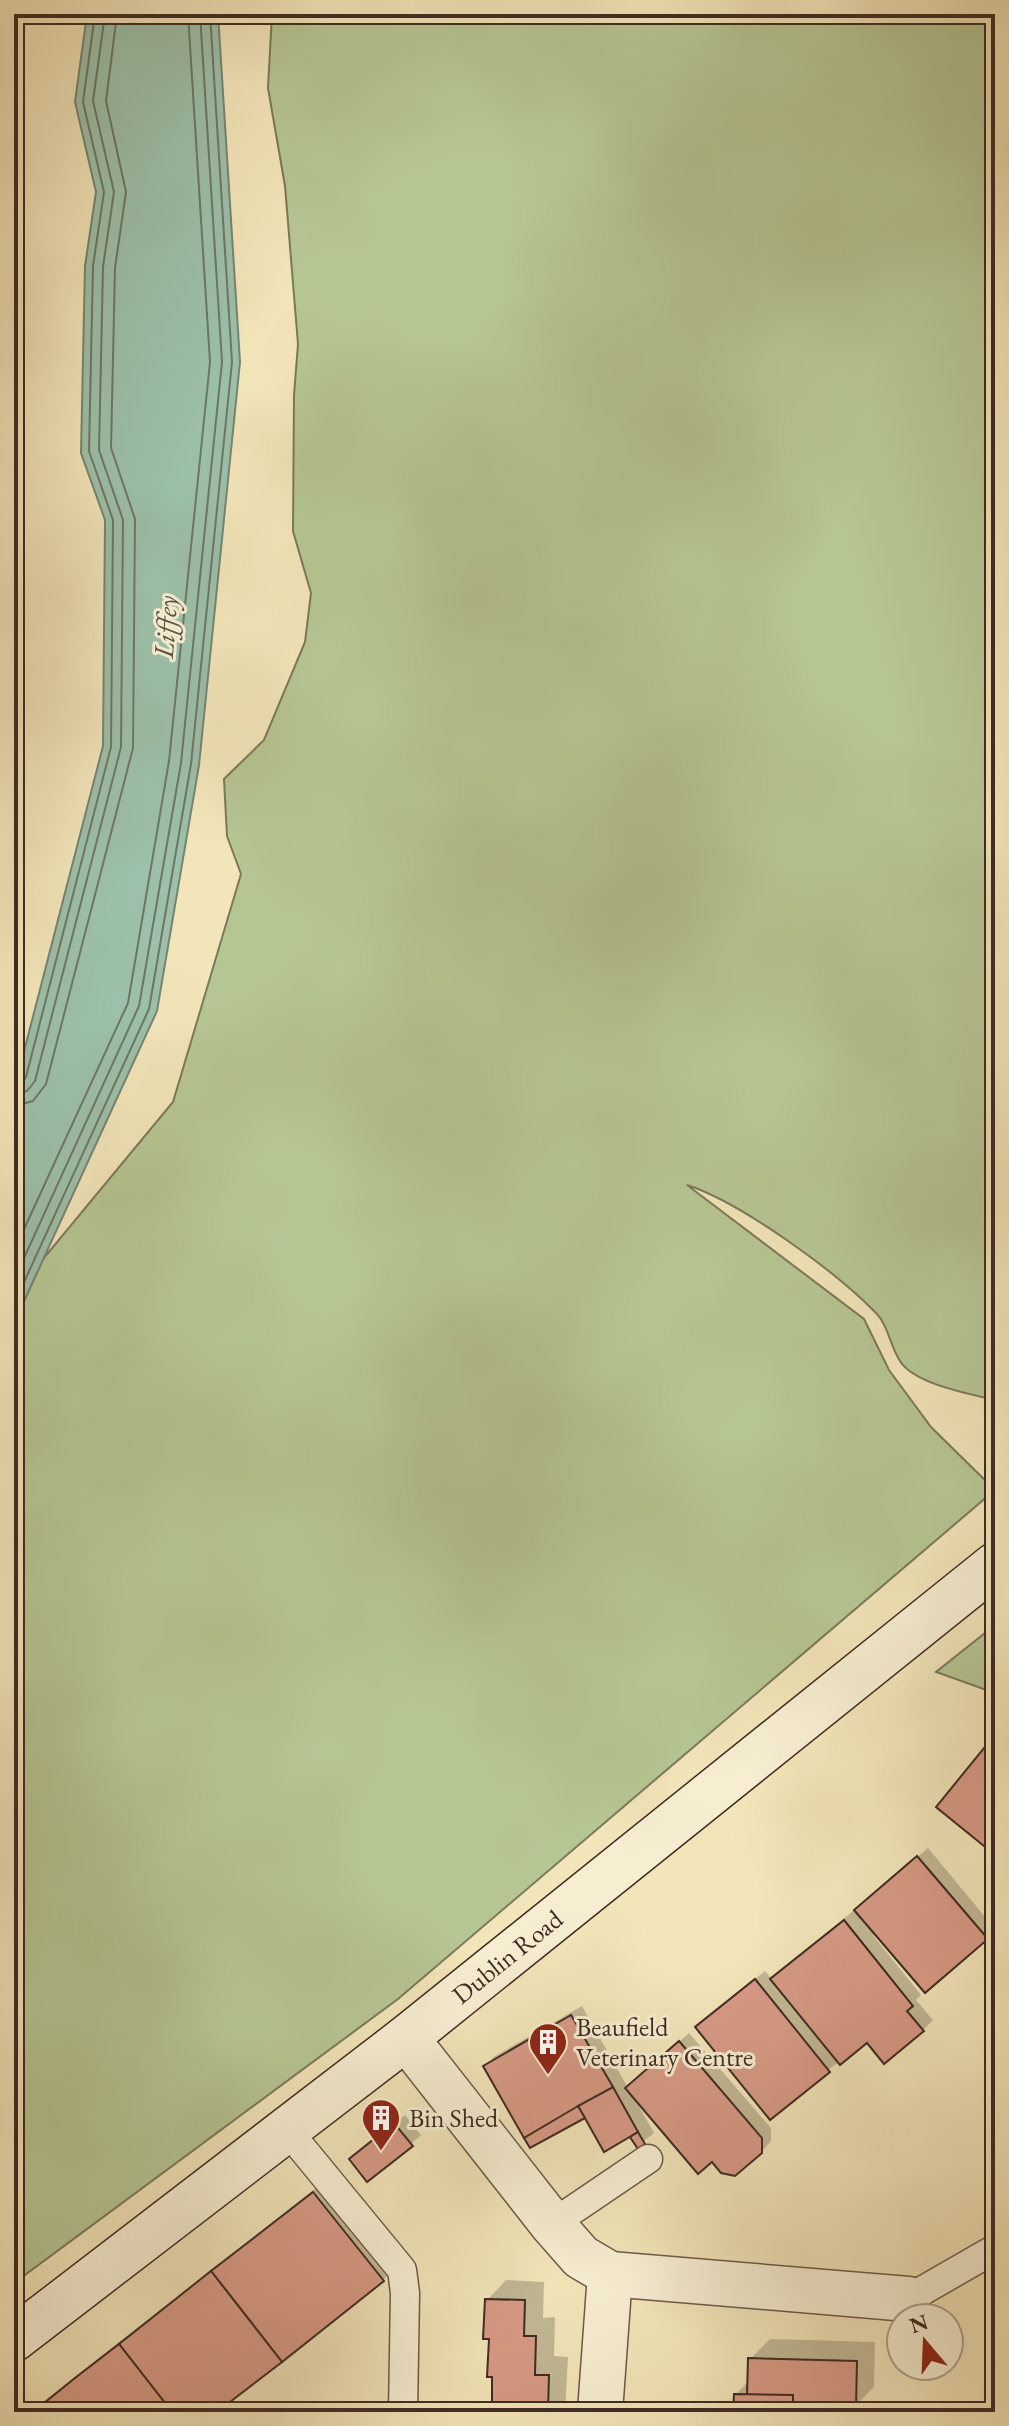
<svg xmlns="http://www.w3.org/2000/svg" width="1009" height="2426" font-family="'EB Garamond',serif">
  <rect width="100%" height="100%" fill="#f2e5b9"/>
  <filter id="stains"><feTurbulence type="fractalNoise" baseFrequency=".0025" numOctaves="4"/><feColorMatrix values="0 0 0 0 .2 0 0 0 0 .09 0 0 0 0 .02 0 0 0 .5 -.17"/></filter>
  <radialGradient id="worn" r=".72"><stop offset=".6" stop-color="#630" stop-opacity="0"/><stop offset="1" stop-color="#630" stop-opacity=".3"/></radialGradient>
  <g fill="#b6c693" stroke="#7b785c" stroke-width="2">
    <path d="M272 14H995V1400C970 1394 914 1384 900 1361 890 1346 888 1324 875 1312 835 1271 740 1202 687 1185L864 1319 889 1370 931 1427 995 1490 398 1999 14 2283V1323L43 1259 173 1102 241 874 227 836 224 779 264 740 305 642 311 593 293 531 294 395 298 344 285 186 268 88Z"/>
    <path d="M995 1625V1693L936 1672Z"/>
  </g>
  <path fill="#9cc0a9" stroke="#778474" stroke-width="2" d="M87 14H218L240 362 199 765 157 1011 14 1323V1090L103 746 105 520 81 453 85 266 96 192 75 102Z"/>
  <g fill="#0003">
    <path d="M928 1848 995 1929 986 1938 876 1932 873 1935 921 1995 916 2000 933 2020 923 2030 867 2041 828 2070 708 2017 765 1971 772 1979Z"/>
    <path d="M582 2006 628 2088 689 2033 771 2128V2141L761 2152 712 2160 637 2100 636 2101 654 2133 638 2146 631 2134 585 2115 485 2066 495 2056Z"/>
    <path d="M405 2115 421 2135 411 2144 361 2150Z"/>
    <path d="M334 2174 402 2260 383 2280 214 2412H30Z"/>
    <path d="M506 2280 544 2282 543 2318 555 2317 554 2356 568 2357 565 2412H494L495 2375 487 2300Z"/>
    <path d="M770 2339 875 2342 874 2387 858 2403 857 2412H735L736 2394 750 2380V2359Z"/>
    <path d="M993 2398 995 2399V2412H979Z"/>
  </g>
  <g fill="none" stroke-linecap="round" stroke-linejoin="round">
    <g stroke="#6e7666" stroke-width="2">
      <path d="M14 1084 21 1083 26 1077 111 747 113 520 89 451 93 266 104 192 83 102 95 14"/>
      <path d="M14 1094 27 1091 35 1081 121 747 123 520 99 450 103 267 114 192 93 101 105 14"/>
      <path d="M14 1106 33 1101 46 1084 133 748 135 519 111 448 115 268 126 192 106 101 117 14"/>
      <path d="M14 1251 128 1003 169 761 210 362 188 14"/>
      <path d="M14 1280 139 1006 181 763 222 362 200 14"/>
      <path d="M14 1304 149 1009 191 764 232 362 210 14"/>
    </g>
  </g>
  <g fill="#d79a85" stroke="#402b24" stroke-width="2">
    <path d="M993 1737 995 1738V1855L936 1807Z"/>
    <path d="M917 1856 988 1939 925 1993 854 1910Z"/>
    <path d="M844 1920 913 2006 907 2011 924 2031 884 2064 867 2043 840 2065 770 1979Z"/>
    <path d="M755 1979 830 2072 770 2120 695 2027Z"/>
    <path d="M571 2015 613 2087 524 2138 483 2066Z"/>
    <path d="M679 2041 762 2138V2153L735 2176 721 2173 712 2162 698 2174 625 2088Z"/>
    <path d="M613 2087 638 2132 604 2152 578 2106Z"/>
    <path d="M578 2106 585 2118 530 2148 524 2138Z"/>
    <path d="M394 2123 413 2146 367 2182 349 2159Z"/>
    <path d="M638 2132 645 2144 638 2149 630 2137Z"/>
    <path d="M313 2192 384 2281 282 2362 211 2271Z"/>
    <path d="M211 2271 282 2362 217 2412H172L119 2344Z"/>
    <path d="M485 2299 525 2300 524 2336H536L535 2375H549L548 2411 492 2409V2377H487L489 2339H483Z"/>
    <path d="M119 2344 172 2412H33L75 2378Z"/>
    <path d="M748 2358 857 2361 856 2408 793 2407V2395H747Z"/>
    <path d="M734 2394 793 2395V2407L840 2408 839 2412H733Z"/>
    <path d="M492 2409 548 2411 492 2412Z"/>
  </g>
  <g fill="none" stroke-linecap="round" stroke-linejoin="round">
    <g stroke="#6c5a49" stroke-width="31">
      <g id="service">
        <path d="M287 2130 402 2270 405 2293 403 2412"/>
        <path d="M552 2224 648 2159"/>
        <path d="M908 2299 995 2249"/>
      </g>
    </g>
    <g stroke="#6c5a49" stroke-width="47">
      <g id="minor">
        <path d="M406 2038 552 2224 581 2257 610 2274 908 2299"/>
        <path d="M600 2412 610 2274"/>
      </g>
    </g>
    <g stroke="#402b24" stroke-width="47">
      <g id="secondary">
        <path id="s1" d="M14 2339 406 2038 995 1565"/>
      </g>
    </g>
    <path stroke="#402b24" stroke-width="5" stroke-dasharray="6 4" stroke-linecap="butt" d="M14 455 22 457"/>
    <use href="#service" stroke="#f7eed2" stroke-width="28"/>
    <use href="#minor" stroke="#f7eed2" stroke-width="44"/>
    <use href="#secondary" stroke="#f7eed2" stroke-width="44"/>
  </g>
  <defs>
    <g id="building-pin" transform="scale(2)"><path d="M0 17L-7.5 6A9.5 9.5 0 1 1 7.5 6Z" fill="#8f2418" stroke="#f7eed2"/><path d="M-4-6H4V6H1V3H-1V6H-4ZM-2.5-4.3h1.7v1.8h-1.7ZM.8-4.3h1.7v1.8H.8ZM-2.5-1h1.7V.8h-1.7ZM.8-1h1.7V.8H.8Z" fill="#fff"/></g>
  </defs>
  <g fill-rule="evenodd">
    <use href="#building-pin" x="548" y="2042"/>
    <use href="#building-pin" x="381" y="2118"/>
  </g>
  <g text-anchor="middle" stroke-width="6" stroke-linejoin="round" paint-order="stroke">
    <g font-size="26" fill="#402b24" stroke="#f7eed2">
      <text dy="9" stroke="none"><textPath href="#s1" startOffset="624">Dublin Road</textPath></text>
    </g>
    <g font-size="26" fill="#402b24" stroke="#f7eed2" text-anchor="start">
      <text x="576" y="2036">Beaufield<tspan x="576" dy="30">Veterinary Centre</tspan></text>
      <text x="409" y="2127">Bin Shed</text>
    </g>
    <g font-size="28" font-style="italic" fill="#575045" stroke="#f7eed2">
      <text transform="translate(165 627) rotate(-86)" y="10">Liffey</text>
    </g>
  </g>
  <rect width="1009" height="2426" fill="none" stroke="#f2e5b9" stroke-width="48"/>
  <rect x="16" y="16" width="977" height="2394" fill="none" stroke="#402b24" stroke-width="4"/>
  <rect x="24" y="24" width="961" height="2378" fill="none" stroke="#402b24" stroke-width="2"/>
  <g transform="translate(925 2342) rotate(341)"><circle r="38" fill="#f7eed2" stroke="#aea08c" stroke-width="2"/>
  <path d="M0-6L14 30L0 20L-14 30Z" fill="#8f2418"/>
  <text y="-12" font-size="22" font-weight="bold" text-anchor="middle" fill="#402b24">N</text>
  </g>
  <rect width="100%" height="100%" filter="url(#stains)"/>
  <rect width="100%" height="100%" fill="url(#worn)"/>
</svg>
